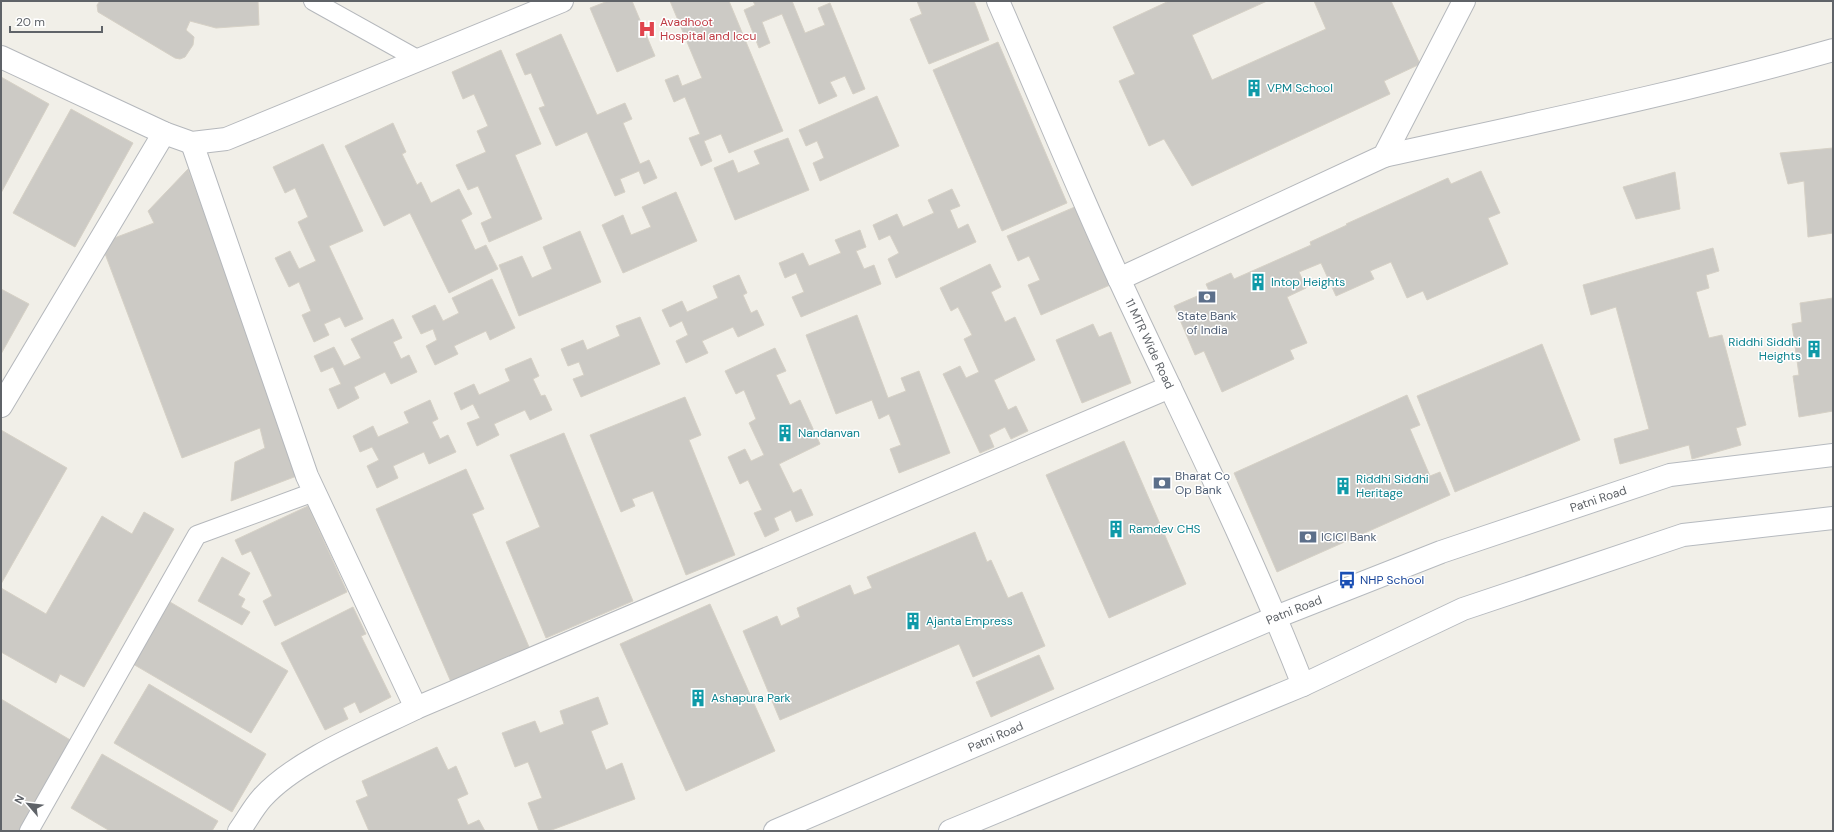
<svg xmlns="http://www.w3.org/2000/svg" width="1834" height="832" font-family="'DM Sans',sans-serif">
  <rect width="100%" height="100%" fill="#f1efe8"/>
  <g fill="#cccac5" stroke="#d6d1c6">
    <path d="M100 1H258L259 25 216 28 190 21 186 30 194 37 193 45 185 57 180 59 175 58 98 12 97 5Z"/>
    <path d="M608 1H632L655 56 617 72 590 8Z"/>
    <path d="M670 1H729L783 131 729 153 721 134 704 141 712 161 701 166 689 138 700 134 685 97 674 102 665 80 678 75 682 86 702 78Z"/>
    <path d="M753 1H792L805 33 825 25 818 8 830 3 865 89 853 94 845 76 830 82 837 96 819 104 782 14 762 22 770 43 759 48 744 10 755 5Z"/>
    <path d="M917 1H974L989 40 929 64 910 19 922 14Z"/>
    <path d="M1169 1H1267L1192 35 1212 80 1326 29 1314 1H1391L1420 64 1384 81 1390 94 1192 186 1164 139 1149 146 1119 81 1135 74 1113 27Z"/>
    <path d="M561 34 597 115 625 103 632 119 623 123 640 164 649 160 657 178 644 184 639 171 620 179 625 192 615 196 587 132 556 146 539 108 545 106 531 73 525 75 516 54Z"/>
    <path d="M998 42 1067 203 1002 231 933 70Z"/>
    <path d="M501 50 541 144 515 155 542 219 489 242 481 223 492 218 478 186 468 190 456 165 486 152 477 131 488 126 474 94 463 99 452 72Z"/>
    <path d="M1 77 49 104 1 193Z"/>
    <path d="M877 96 899 146 820 181 813 163 824 158 817 141 806 146 799 130Z"/>
    <path d="M71 109 133 143 75 247 13 213Z"/>
    <path d="M393 123 406 152 402 154 417 185 421 182 431 203 459 189 472 214 461 220 475 250 486 245 498 269 449 293 410 213 384 226 345 146Z"/>
    <path d="M788 138 809 190 735 220 714 168 733 160 738 173 760 164 754 151Z"/>
    <path d="M323 144 363 231 329 246 363 319 345 327 340 317 324 324 329 335 314 342 302 315 311 311 299 282 289 287 275 258 290 251 299 269 316 261 298 222 308 217 295 188 285 193 273 167Z"/>
    <path d="M1833 148V233L1808 237 1804 181 1788 184 1780 153Z"/>
    <path d="M188 169 302 474 231 501 235 462 265 448 260 428 182 458 101 243 154 223 148 211Z"/>
    <path d="M1481 171 1500 213 1488 218 1508 264 1427 300 1423 291 1407 298 1391 262 1370 271 1374 279 1336 296 1321 263 1299 272 1306 288 1287 297 1307 343 1290 350 1294 359 1222 392 1204 351 1195 355 1174 306 1209 291 1206 284 1231 273 1234 279 1311 245 1310 242 1347 225 1346 224 1448 178 1451 184Z"/>
    <path d="M1675 172 1680 209 1636 219 1623 187Z"/>
    <path d="M952 189 960 206 950 210 958 229 968 224 976 242 896 278 888 259 899 253 890 235 879 240 873 225 897 214 903 227 934 213 928 200Z"/>
    <path d="M676 192 697 241 623 273 602 225 623 215 631 235 651 227 642 207Z"/>
    <path d="M1077 206 1110 285 1041 315 1028 285 1040 280 1029 256 1018 261 1007 236Z"/>
    <path d="M860 230 866 247 856 251 864 269 874 265 881 284 801 317 792 297 804 292 796 273 785 278 779 263 803 253 809 266 841 253 835 240Z"/>
    <path d="M580 231 601 282 519 316 499 265 522 256 532 278 552 269 543 247Z"/>
    <path d="M1713 248 1719 271 1706 275 1709 288 1696 292 1709 338 1722 335 1746 425 1736 428 1741 445 1692 459 1689 445 1620 464 1614 439 1649 429 1616 307 1591 315 1583 285Z"/>
    <path d="M990 264 1001 287 991 292 1005 322 1015 317 1035 360 994 380 1008 410 1016 406 1028 431 1011 439 1005 427 989 435 994 447 980 453 943 374 960 366 966 378 979 372 964 339 972 335 958 307 951 311 940 288Z"/>
    <path d="M739 275 747 293 743 295 751 313 757 310 764 325 738 337 733 327 702 341 708 353 686 363 676 341 688 335 682 321 670 327 662 310 682 301 687 312 718 298 713 286Z"/>
    <path d="M492 279 515 328 490 340 486 331 454 346 458 354 435 365 426 346 437 340 433 329 421 334 412 316 435 305 443 321 459 313 452 298Z"/>
    <path d="M1 289 29 304 1 354Z"/>
    <path d="M1833 298V411L1799 417 1793 376 1799 375 1792 324 1802 322 1800 303Z"/>
    <path d="M857 315 888 398 906 391 901 378 919 371 950 453 899 473 890 449 901 445 889 414 879 419 872 400 836 414 806 335Z"/>
    <path d="M640 317 660 364 581 397 573 379 584 375 579 362 568 366 561 349 583 340 587 350 620 336 616 326Z"/>
    <path d="M393 319 402 338 393 342 401 359 409 355 417 372 391 384 385 372 354 387 359 398 338 409 329 389 341 384 333 367 321 372 314 356 334 347 344 366 361 358 351 339Z"/>
    <path d="M1093 324 1099 337 1111 332 1131 383 1082 403 1056 340Z"/>
    <path d="M1542 344 1580 440 1455 492 1417 396Z"/>
    <path d="M775 348 786 371 776 375 790 405 800 400 820 444 779 464 793 493 801 489 813 515 796 522 791 510 774 518 779 530 765 537 754 513 762 510 748 480 740 484 728 457 745 449 751 461 764 455 749 423 756 419 744 390 736 394 725 371Z"/>
    <path d="M531 358 539 376 533 379 541 396 545 395 552 410 530 420 525 410 494 424 499 435 477 446 467 423 480 418 473 404 461 410 454 393 474 384 479 395 510 381 505 369Z"/>
    <path d="M1407 395 1420 425 1410 429 1430 476 1440 472 1450 495 1277 572 1234 473Z"/>
    <path d="M685 397 701 435 689 440 735 555 686 575 653 491 632 499 635 506 621 512 590 435Z"/>
    <path d="M430 400 438 419 432 422 440 439 448 435 456 452 429 464 424 452 393 466 398 478 377 488 367 466 379 460 372 447 360 452 353 436 373 426 378 437 409 423 404 412Z"/>
    <path d="M1 430 67 468 1 584Z"/>
    <path d="M564 433 633 601 546 638 506 542 540 527 510 455Z"/>
    <path d="M1124 441 1186 584 1109 618 1046 475Z"/>
    <path d="M466 469 484 509 472 514 529 647 451 682 376 509Z"/>
    <path d="M308 506 347 592 275 626 263 601 272 596 251 551 242 555 235 540Z"/>
    <path d="M144 512 174 529 84 687 60 674 56 683 1 652V588L46 614 102 516 132 534Z"/>
    <path d="M975 532 987 562 991 560 1008 598 1022 592 1045 646 973 677 959 644 780 720 743 631 777 616 781 626 800 617 797 608 850 585 854 595 872 588 867 577Z"/>
    <path d="M222 557 250 573 238 595 245 599 241 607 250 612 242 625 198 601Z"/>
    <path d="M170 602 288 671 251 733 133 664Z"/>
    <path d="M710 604 775 751 686 791 620 644Z"/>
    <path d="M353 607 366 634 361 636 391 697 360 713 355 702 343 708 348 719 325 730 281 643Z"/>
    <path d="M1039 655 1054 689 991 717 976 682Z"/>
    <path d="M149 684 266 754 232 812 114 743Z"/>
    <path d="M598 697 608 724 591 731 606 770 622 763 635 799 549 831H539L528 803 542 798 528 762 515 767 502 733 535 721 540 733 564 724 560 711Z"/>
    <path d="M1 699 72 741 19 831H1Z"/>
    <path d="M437 747 448 770 456 766 468 794 457 799 468 825 479 820 485 831H369L356 801 368 796 362 781Z"/>
    <path d="M102 754 218 821 212 831H110L71 808Z"/>
  </g>
  <g fill="none" stroke-linecap="round" stroke-linejoin="round">
    <g stroke="#b5b8bc" stroke-width="20">
      <g id="service">
        <path d="M313 1 419 60"/>
        <path d="M29 831 197 535 314 492"/>
      </g>
    </g>
    <g stroke="#b5b8bc" stroke-width="24">
      <g id="minor">
        <path id="s1" d="M998 1C1039 94 1077 188 1120 281 1182 415 1249 547 1303 685"/>
        <path d="M1 57 164 133 192 143 226 139 562 1"/>
        <path d="M192 143 307 476 416 708"/>
        <path d="M1384 156C1534 123 1685 92 1833 50"/>
        <path d="M1119 279 1384 156 1464 1"/>
        <path d="M1 406 164 133"/>
        <path d="M239 831C247 820 253 808 262 798 296 760 369 731 416 708L1170 387"/>
      </g>
    </g>
    <g stroke="#b6babf" stroke-width="24">
      <g id="secondary">
        <path id="s2" d="M775 831 1276 617 1441 552 1670 475 1833 455"/>
        <path d="M950 831 1303 685 1463 609 1683 535 1833 518"/>
      </g>
    </g>
    <use href="#service" stroke="#fff" stroke-width="18"/>
    <use href="#minor" stroke="#fff" stroke-width="22"/>
    <use href="#secondary" stroke="#fff" stroke-width="22"/>
  </g>
  <defs>
    <g id="hospital-bare" transform="scale(1.38)"><path d="M-5-5h3v3.5h4V-5h3V5h-3V1.5h-4V5h-3Z" fill="#e0444e" stroke="#fff" stroke-width="2.5" paint-order="stroke"/></g>
    <g id="building-bare" transform="scale(1.38)"><path d="M-4-6H4V6H1V3H-1V6H-4ZM-2.5-4.3h1.7v1.8h-1.7ZM.8-4.3h1.7v1.8H.8ZM-2.5-1h1.7V.8h-1.7ZM.8-1h1.7V.8H.8Z" fill="#0f9aa8" stroke="#fff" stroke-width="2.5" paint-order="stroke"/></g>
    <g id="bank-bare" transform="scale(1.38)"><path d="M-6-4H6V4H-6ZM0-2.3a2.3 2.3 0 1 0 0 4.6a2.3 2.3 0 1 0 0-4.6Z" fill="#5c6f8a" stroke="#fff" stroke-width="2.5" paint-order="stroke"/></g>
    <g id="bus-bare" transform="scale(1.38)"><path d="M-5-6H5V4H4V6H2V4H-2V6H-4V4H-5ZM-3.5-4V0h7V-4ZM-3.5 1.2v1.5H-2V1.2ZM2 1.2v1.5H3.5V1.2Z" fill="#1a4fb4" stroke="#fff" stroke-width="2.5" paint-order="stroke"/></g>
  </defs>
  <g fill-rule="evenodd">
    <use href="#hospital-bare" x="647" y="29"/>
    <use href="#building-bare" x="1254" y="88"/>
    <use href="#building-bare" x="1258" y="282"/>
    <use href="#bank-bare" x="1207" y="297"/>
    <use href="#building-bare" x="1814" y="349"/>
    <use href="#building-bare" x="785" y="433"/>
    <use href="#bank-bare" x="1162" y="483"/>
    <use href="#building-bare" x="1343" y="486"/>
    <use href="#building-bare" x="1116" y="529"/>
    <use href="#bank-bare" x="1308" y="537"/>
    <use href="#bus-bare" x="1347" y="580"/>
    <use href="#building-bare" x="913" y="621"/>
    <use href="#building-bare" x="698" y="698"/>
  </g>
  <g text-anchor="middle" stroke-width="3" stroke-linejoin="round" paint-order="stroke">
    <g font-size="12" fill="#be3a42" stroke="#fff" text-anchor="start">
      <text x="660" y="26">Avadhoot<tspan x="660" dy="14">Hospital and Iccu</tspan></text>
    </g>
    <g font-size="12" fill="#0d838f" stroke="#fff" text-anchor="start">
      <text x="1267" y="92">VPM School</text>
      <text x="1271" y="286">Intop Heights</text>
      <text x="1801" y="346" text-anchor="end">Riddhi Siddhi<tspan x="1801" dy="14">Heights</tspan></text>
      <text x="798" y="437">Nandanvan</text>
      <text x="1356" y="483">Riddhi Siddhi<tspan x="1356" dy="14">Heritage</tspan></text>
      <text x="1129" y="533">Ramdev CHS</text>
      <text x="926" y="625">Ajanta Empress</text>
      <text x="711" y="702">Ashapura Park</text>
    </g>
    <g font-size="12" fill="#4e5e75" stroke="#fff" text-anchor="start">
      <text x="1207" y="320" text-anchor="middle">State Bank<tspan x="1207" dy="14">of India</tspan></text>
      <text x="1175" y="480">Bharat Co<tspan x="1175" dy="14">Op Bank</tspan></text>
      <text x="1321" y="541">ICICI Bank</text>
    </g>
    <g font-size="12" fill="#5f6368" stroke="#fff">
      <text dy="4" stroke="none"><textPath href="#s1" startOffset="375">11 MTR Wide Road</textPath></text>
      <text dy="4" stroke="none"><textPath href="#s2" startOffset="888">Patni Road</textPath></text>
      <text dy="4" stroke="none"><textPath href="#s2" startOffset="564">Patni Road</textPath></text>
      <text dy="4" stroke="none"><textPath href="#s2" startOffset="240">Patni Road</textPath></text>
    </g>
    <g font-size="12" fill="#164399" stroke="#fff" text-anchor="start">
      <text x="1360" y="584">NHP School</text>
    </g>
  </g>
  <rect width="1834" height="832" fill="none" stroke="#5f6368" stroke-width="4"/>
  <g transform="translate(28 804) rotate(298)" stroke="#ffffff" stroke-width="3" paint-order="stroke">
  <path d="M0-3L7 15L0 10L-7 15Z" fill="#5f6368"/>
  <text y="-6" font-size="11" font-weight="bold" text-anchor="middle" fill="#5f6368">N</text>
  </g>
  <path d="M10 26v6h92v-6" fill="none" stroke="#5f6368" stroke-width="2"/>
  <text x="16" y="26" font-size="12" fill="#5f6368" stroke="#ffffff" stroke-width="3" paint-order="stroke">20 m</text>
</svg>
